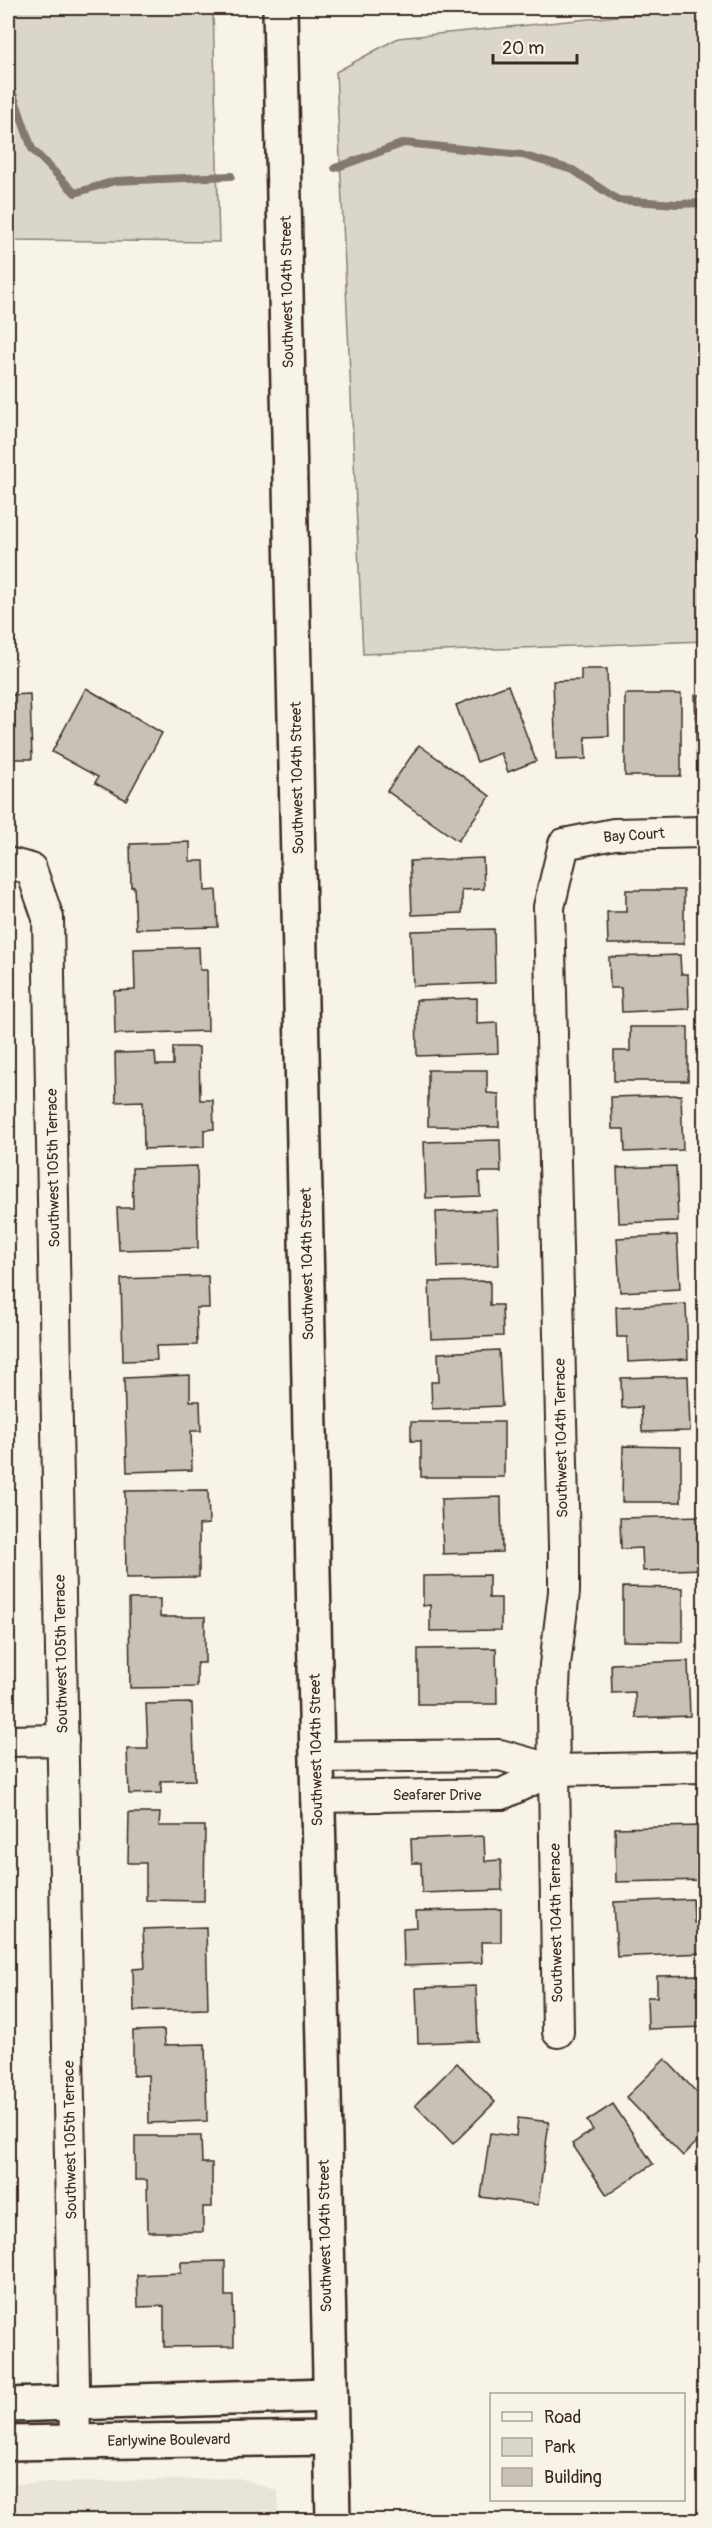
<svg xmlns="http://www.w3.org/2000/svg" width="712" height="2528" font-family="Pangolin,sans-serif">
  <rect width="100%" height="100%" fill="#f7f3e8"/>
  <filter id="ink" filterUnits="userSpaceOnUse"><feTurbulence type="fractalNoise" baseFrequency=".0167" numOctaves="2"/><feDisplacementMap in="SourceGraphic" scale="12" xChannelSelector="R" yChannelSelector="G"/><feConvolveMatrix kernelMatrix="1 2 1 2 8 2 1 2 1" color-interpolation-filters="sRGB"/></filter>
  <g filter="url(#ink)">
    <path fill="#e9e4d9" d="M239 2478 278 2491V2520H8V2484Z"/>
    <g fill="#dbd6cb" stroke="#8b8074" stroke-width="1.5">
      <path d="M8 8H213L219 242 8 240Z"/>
      <path d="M704 12V641L363 654 336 72 398 38 628 15Z"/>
    </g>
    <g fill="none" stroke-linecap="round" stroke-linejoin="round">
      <g stroke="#84786c" stroke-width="8">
        <path d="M8 79 32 149 75 193 115 181 231 176"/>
        <path d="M335 168 404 143 522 155 573 170 618 200 677 204 704 203"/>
      </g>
    </g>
    <g fill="#c8c1b6" stroke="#3b2a1e" stroke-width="1.5">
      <path d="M581 669H607L609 736 585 737 586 759 556 760 553 681 581 680Z"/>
      <path d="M508 685 536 761 508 772 501 753 477 762 456 705Z"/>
      <path d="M86 688 162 733 126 800 95 783 98 777 52 752Z"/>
      <path d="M30 694 32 759H8V695Z"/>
      <rect x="625" y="694" width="56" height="82"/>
      <path d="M695 695H704V773L697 774Z"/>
      <path d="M419 745 490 796 458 841 387 791Z"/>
      <path d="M190 842V861H204L205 891 216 890 218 927 136 929 134 886 131 887 130 844Z"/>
      <path d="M483 858 484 889 462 890V913L412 915 410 861Z"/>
      <path d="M626 890H684V944H608L607 912H626Z"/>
      <path d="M494 929 495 983 413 986 411 931Z"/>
      <path d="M199 947 200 970H207L208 1031 115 1034 114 991 135 990 134 949Z"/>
      <path d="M680 955 681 974H688L689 1009 622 1012 621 988H610L609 957Z"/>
      <path d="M477 998V1024L497 1023 498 1053 417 1056 416 1000Z"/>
      <path d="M630 1027H688V1081H614V1051H630Z"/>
      <path d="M173 1047H199L200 1100H213L214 1129 204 1130V1147L144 1149 143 1101 116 1102 115 1053 155 1052 156 1065H173Z"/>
      <path d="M428 1070H487V1093L499 1094V1127L428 1126Z"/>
      <path d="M681 1095 683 1150 625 1152 624 1129H612L611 1097Z"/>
      <path d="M500 1140 501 1172H479L480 1196 426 1198 424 1142Z"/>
      <path d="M197 1166 198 1248 119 1250 117 1208H133L132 1168Z"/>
      <path d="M676 1166 678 1221 619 1223 617 1168Z"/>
      <path d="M497 1210 499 1265 438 1267 436 1212Z"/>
      <path d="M677 1235 680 1289 620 1292 617 1238Z"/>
      <path d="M208 1276 209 1308H196L197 1345 156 1346 157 1360 123 1361 121 1279Z"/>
      <path d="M490 1281V1305H502L503 1336 431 1339 429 1282Z"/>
      <path d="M686 1304 688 1359 628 1362 627 1337H617L616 1307Z"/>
      <path d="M499 1350 502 1406 432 1409 431 1382H439L438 1353Z"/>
      <path d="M190 1375V1401H200L201 1431H191L192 1470 127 1472 124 1378Z"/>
      <path d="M688 1376 690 1431 642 1432 641 1407 622 1408 621 1378Z"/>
      <path d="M411 1422H504V1477H421V1441H411Z"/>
      <path d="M623 1446 681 1447V1502H622Z"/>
      <path d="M208 1490 209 1524 199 1525V1577L126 1578 125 1491Z"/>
      <path d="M501 1497 502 1552 443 1554 441 1499Z"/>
      <path d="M704 1516V1569L643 1571 642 1548 621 1549 620 1518Z"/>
      <path d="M489 1575V1598H501V1630L430 1631V1605L423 1606V1576Z"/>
      <path d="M8 1583 12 1656H8Z"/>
      <path d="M623 1587 683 1588V1642L623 1641Z"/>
      <path d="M129 1599H160V1617H205V1663H197V1687L130 1688Z"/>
      <path d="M496 1648 497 1704H418V1649Z"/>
      <path d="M688 1661 690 1716 636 1718 635 1692 612 1693 611 1664Z"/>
      <path d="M192 1703 195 1780 161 1781V1793L129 1794 127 1749H148L146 1704Z"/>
      <path d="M129 1813H160L159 1826H205L204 1901 146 1900V1863H128Z"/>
      <path d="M702 1826 704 1880 616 1882 615 1828Z"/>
      <path d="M484 1836 485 1861 501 1860 502 1890 422 1893 421 1863H412L411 1839Z"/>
      <path d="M693 1899 694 1923 704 1922V1953L617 1957 614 1902Z"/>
      <path d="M501 1909V1942H481L482 1963 404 1966 403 1928 417 1927 416 1911Z"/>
      <path d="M206 1927 208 2009 134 2011 133 1969 145 1968 143 1929Z"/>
      <path d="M704 1975V2027L648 2029 647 1997H657V1976Z"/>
      <path d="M476 1986 478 2041 418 2043 416 1988Z"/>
      <path d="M164 2030 165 2045 205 2044 207 2121 149 2123 148 2075 133 2076V2031Z"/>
      <path d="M665 2059 704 2100V2135L683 2156 626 2097Z"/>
      <path d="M457 2063 495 2102 453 2144 415 2105Z"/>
      <path d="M613 2104 653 2164 607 2195 572 2144 593 2130 587 2121Z"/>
      <path d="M518 2118 549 2122 538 2205 481 2197 490 2133 516 2136Z"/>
      <path d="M135 2136H201L202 2163H212V2207H203V2232H148L147 2180H135Z"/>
      <path d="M8 2256H11L12 2302H8Z"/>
      <path d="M225 2261V2296H233L234 2346 164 2347V2306L138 2307 137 2275 181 2273V2262Z"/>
    </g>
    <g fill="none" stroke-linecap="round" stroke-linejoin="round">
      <g stroke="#3b2a1e" stroke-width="34">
        <g id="street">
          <path d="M8 863 31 869 48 918 75 2442"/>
          <path d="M8 1741 63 1740"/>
          <path d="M316 1757 500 1755 553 1770 704 1767"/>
          <path d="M316 1797 502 1794 553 1770"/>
          <path d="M558 2032 553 1709 555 1665 564 1592V1548L549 907 564 844 614 834 704 832"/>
        </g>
      </g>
      <g stroke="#3b2a1e" stroke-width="38">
        <g id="secondary">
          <path d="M280 8 333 2520"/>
          <path d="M8 2405 329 2395"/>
          <path d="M8 2443 331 2438"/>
        </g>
      </g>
      <use href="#street" stroke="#f7f3e8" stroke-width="30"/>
      <use href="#secondary" stroke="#f7f3e8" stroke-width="33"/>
    </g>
  </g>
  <g text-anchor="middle" stroke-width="4.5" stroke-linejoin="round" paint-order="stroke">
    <g font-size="15" fill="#3b2a1e" stroke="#f7f3e8">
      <text transform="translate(287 292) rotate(-91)" y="5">Southwest 104th Street</text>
      <text transform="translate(297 778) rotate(-91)" y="5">Southwest 104th Street</text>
      <text transform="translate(634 835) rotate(-4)" y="5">Bay Court</text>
      <text transform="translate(53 1168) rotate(-91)" y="5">Southwest 105th Terrace</text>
      <text transform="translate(307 1264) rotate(-91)" y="5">Southwest 104th Street</text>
      <text transform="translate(561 1438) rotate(-91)" y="5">Southwest 104th Terrace</text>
      <text transform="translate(61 1654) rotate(-91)" y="5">Southwest 105th Terrace</text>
      <text transform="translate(316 1750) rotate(-91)" y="5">Southwest 104th Street</text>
      <text x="437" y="1800">Seafarer Drive</text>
      <text transform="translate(556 1923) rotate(-91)" y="5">Southwest 104th Terrace</text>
      <text transform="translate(70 2140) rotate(-91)" y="5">Southwest 105th Terrace</text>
      <text transform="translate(325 2236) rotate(-91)" y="5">Southwest 104th Street</text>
      <text transform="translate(169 2440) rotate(-1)" y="5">Earlywine Boulevard</text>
    </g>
  </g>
  <rect width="712" height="2528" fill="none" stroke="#f7f3e8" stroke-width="30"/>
  <rect x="15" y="15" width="682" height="2498" fill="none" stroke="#3b2a1e" stroke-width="2" filter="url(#ink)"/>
  <rect x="490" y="2393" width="195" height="108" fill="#f7f3e8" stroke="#aca397" stroke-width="1.5"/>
  <rect x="502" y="2412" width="30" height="9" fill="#f7f3e8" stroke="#aca397" stroke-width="1.5"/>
  <text x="544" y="2423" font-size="18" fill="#3b2a1e">Road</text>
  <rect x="502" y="2438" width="30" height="18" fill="#dbd6cb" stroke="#aca397" stroke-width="1.5"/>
  <text x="544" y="2453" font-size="18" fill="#3b2a1e">Park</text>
  <rect x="502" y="2468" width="30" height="18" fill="#c8c1b6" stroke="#aca397" stroke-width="1.5"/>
  <text x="544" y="2483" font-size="18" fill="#3b2a1e">Building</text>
  <path d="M493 54v9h84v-9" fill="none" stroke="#3b2a1e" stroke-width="3"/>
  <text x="502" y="54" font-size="18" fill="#3b2a1e" stroke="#f7f3e8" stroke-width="4.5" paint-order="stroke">20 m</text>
</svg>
